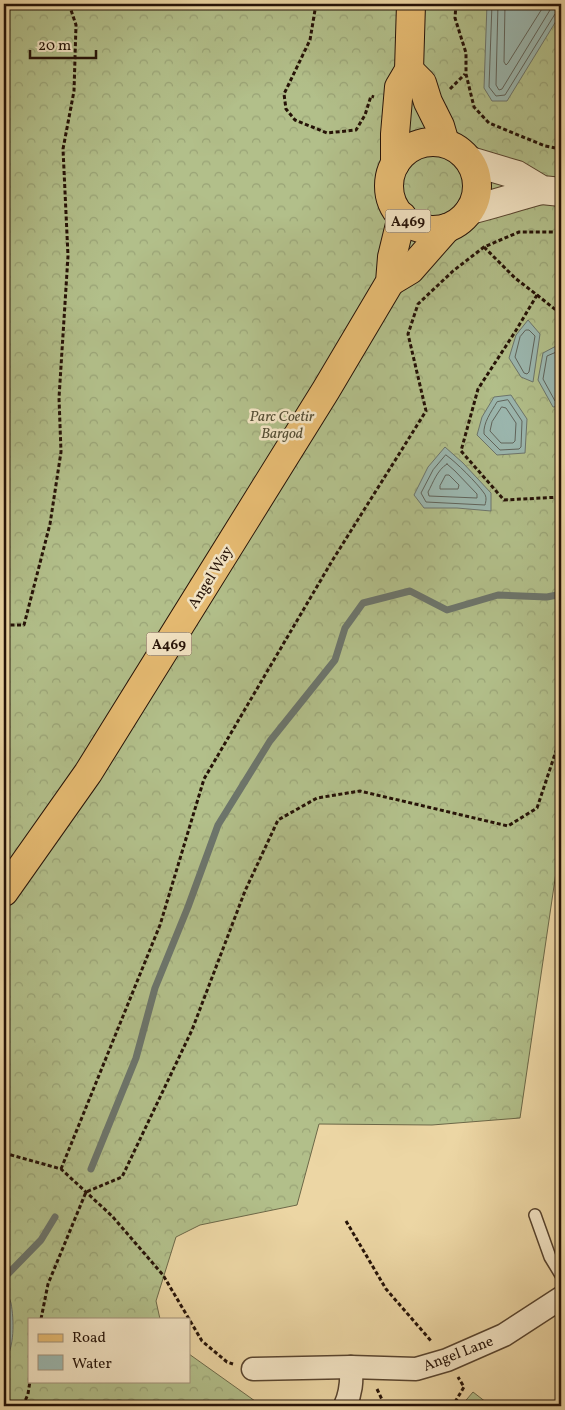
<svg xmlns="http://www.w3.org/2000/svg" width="565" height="1410" font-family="Vollkorn,serif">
  <defs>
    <pattern id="forest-crowns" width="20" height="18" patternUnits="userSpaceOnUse" patternTransform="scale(1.25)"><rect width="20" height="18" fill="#b2bf8a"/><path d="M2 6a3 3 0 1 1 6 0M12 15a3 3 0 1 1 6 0" fill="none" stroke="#99a376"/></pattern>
  </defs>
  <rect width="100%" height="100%" fill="#ecd6a4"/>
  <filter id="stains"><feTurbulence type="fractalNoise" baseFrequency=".004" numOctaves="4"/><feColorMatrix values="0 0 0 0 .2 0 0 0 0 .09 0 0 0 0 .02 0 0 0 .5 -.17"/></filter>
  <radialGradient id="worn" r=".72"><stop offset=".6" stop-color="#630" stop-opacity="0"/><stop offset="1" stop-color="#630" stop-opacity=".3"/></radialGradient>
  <path fill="url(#forest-crowns)" stroke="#6c6848" d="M4 4H561V845L559 852 520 1118 432 1125 319 1124 297 1205 200 1225 176 1237 156 1301 160 1319H29V1381H189V1354L262 1406H4Z"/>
  <path fill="#b2bf8a" stroke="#6c6848" d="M473 1392 491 1406H461Z"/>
  <g fill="#9bb7af" stroke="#6c756c">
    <path d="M487 4H561V13L507 101H492L484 88Z"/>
    <path d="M528 320 540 334 533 382 521 377 509 358 516 335Z"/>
    <path d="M558 345H561V406L553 407 538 380 543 353Z"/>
    <path d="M511 395 527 419 525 453 497 455 477 435 482 417 494 397Z"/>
    <path d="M445 447 463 463 491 493V511L457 508H424L414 495 428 467Z"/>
    <path d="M4 1289C6 1293 10 1298 11 1303 14 1319 15 1349 4 1362Z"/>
  </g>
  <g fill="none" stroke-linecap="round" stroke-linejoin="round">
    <g stroke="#60645b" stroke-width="1">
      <path d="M492 4 489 87 496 96 505 95 555 14 558 11H561"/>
      <path d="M498 4 496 85 499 90 502 89 550 10 554 6 561 5"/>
      <path d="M505 4 504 62 506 65 508 63 545 4"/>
      <path d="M526 330H529L535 336 529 372 527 374 524 373 515 357 520 337Z"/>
      <path d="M561 350 547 356 543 379 555 401 561 402"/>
      <path d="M508 400 522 421 521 447 519 449 500 450 484 434C483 423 491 412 497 402Z"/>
      <path d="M502 407 506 408 516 423 515 441 513 443H501L490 431 492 422Z"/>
      <path d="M446 455C456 462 477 483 484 493 487 497 486 501 485 505L426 502 421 493 433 470Z"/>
      <path d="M447 464 455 471 477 494V498L429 496 428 492C433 483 437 470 447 464Z"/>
      <path d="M446 475H449L459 485 458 489H440V486Z"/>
      <path d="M4 1299 6 1303 8 1337 4 1350"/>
    </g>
    <g stroke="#6c756c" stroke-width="7">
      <path d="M91 1169 136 1058 155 988 188 907 218 825 270 741 335 660 345 628 363 603 410 591 447 610 498 595 547 597 557 595 561 597"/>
      <path d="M4 1278 41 1240 55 1217"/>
      <path d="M107 1406 119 1403 134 1406"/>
    </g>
    <g stroke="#57432e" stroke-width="14">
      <path id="service" d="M535 1215 550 1257 561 1275"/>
    </g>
    <g stroke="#57432e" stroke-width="25">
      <g id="minor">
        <path d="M253 1369 351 1367 416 1369 447 1360 504 1335 561 1298"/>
        <path d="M345 1406C351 1393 352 1382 351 1367"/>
      </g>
    </g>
    <g stroke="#57432e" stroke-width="30">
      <g id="tertiary">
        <path d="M470 161 517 175 542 190 561 192"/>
        <path d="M470 210C495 204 518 196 542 190"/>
      </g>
    </g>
    <g stroke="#251207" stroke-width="30">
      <g id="primary">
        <path d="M409 70 422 83 428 102 440 126 445 143"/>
        <circle cx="433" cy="186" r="44"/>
        <path d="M395 164V134L399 87 409 70 411 4"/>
        <path d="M390 282 410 270 447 228"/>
        <path d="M4 892 88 773 326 390 390 282 392 257 402 216"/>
      </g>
    </g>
    <g stroke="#251207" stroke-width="3" stroke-dasharray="4 2.5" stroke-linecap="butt">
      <path d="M316 4 310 40 284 94 286 109 295 120 327 133 356 130 365 115 371 96 374 97"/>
      <path d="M456 4 455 18 466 53V74L474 107 489 123 545 146 561 149"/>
      <path d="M450 89 465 74"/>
      <path d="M484 247 515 278 537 295 515 332 478 389 461 451 504 500 561 497"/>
      <path d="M537 295 561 314"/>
      <path d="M4 625H24L50 524 61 452 59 398 68 256 63 149 74 91 76 25 69 4"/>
      <path d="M4 1153 61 1169 112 1216 163 1275 202 1341 227 1362 233 1364"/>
      <path d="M61 1169 160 925 204 779 332 561 426 411 408 334 418 304 453 271 484 247 519 232H556L561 233"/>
      <path d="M346 1221 386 1289 432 1342"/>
      <path d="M41 1319 48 1284 86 1192 122 1177 192 1030 245 891 278 820 317 798 360 791 508 826 537 808 557 748 561 737"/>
      <path d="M377 1389 385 1406"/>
      <path d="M23 1406 28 1394 30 1381"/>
      <path d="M450 1406 455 1402 464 1387 458 1377"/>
    </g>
    <use href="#service" stroke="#f3e4c4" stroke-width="11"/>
    <use href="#minor" stroke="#f3e4c4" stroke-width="22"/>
    <use href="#tertiary" stroke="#f3e4c4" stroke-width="28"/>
    <use href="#primary" stroke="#e6bb72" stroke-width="28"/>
  </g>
  <g text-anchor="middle" stroke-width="5" stroke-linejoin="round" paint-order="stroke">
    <g fill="#f3e4c4" stroke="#635140" stroke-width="1">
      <rect x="385.5" y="209.5" width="45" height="23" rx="4"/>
      <rect x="146.5" y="632.5" width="45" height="23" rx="4"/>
    </g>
    <g font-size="14" font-weight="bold" fill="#251207">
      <text x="408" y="226">A469</text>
      <text x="169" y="649">A469</text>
    </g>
    <g font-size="15" font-style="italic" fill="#564f35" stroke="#f3e4c4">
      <text x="282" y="421">Parc Coetir<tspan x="282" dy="17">Bargod</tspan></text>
    </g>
    <g font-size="15" fill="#251207" stroke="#f3e4c4">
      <text transform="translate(210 577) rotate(-58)" y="5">Angel Way</text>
      <text transform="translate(458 1353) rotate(-21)" y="5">Angel Lane</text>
    </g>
  </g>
  <rect width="565" height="1410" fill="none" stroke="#ecd6a4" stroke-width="20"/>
  <rect x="5" y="5" width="555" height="1400" fill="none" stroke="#251207" stroke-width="2.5"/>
  <rect x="10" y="10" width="545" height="1390" fill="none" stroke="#251207"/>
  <rect x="28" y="1318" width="162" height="65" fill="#f3e4c4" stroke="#a19078"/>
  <rect x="38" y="1334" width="25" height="8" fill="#e6bb72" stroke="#a19078"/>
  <text x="72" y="1342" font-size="15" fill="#251207">Road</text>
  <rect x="38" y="1355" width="25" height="15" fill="#9bb7af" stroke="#a19078"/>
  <text x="72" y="1368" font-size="15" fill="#251207">Water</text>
  <path d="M30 50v8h66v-8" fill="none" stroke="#251207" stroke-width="2.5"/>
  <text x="38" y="50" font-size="15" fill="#251207" stroke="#f3e4c4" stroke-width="4" paint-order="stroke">20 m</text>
  <rect width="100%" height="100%" filter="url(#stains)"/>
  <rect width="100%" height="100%" fill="url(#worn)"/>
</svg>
